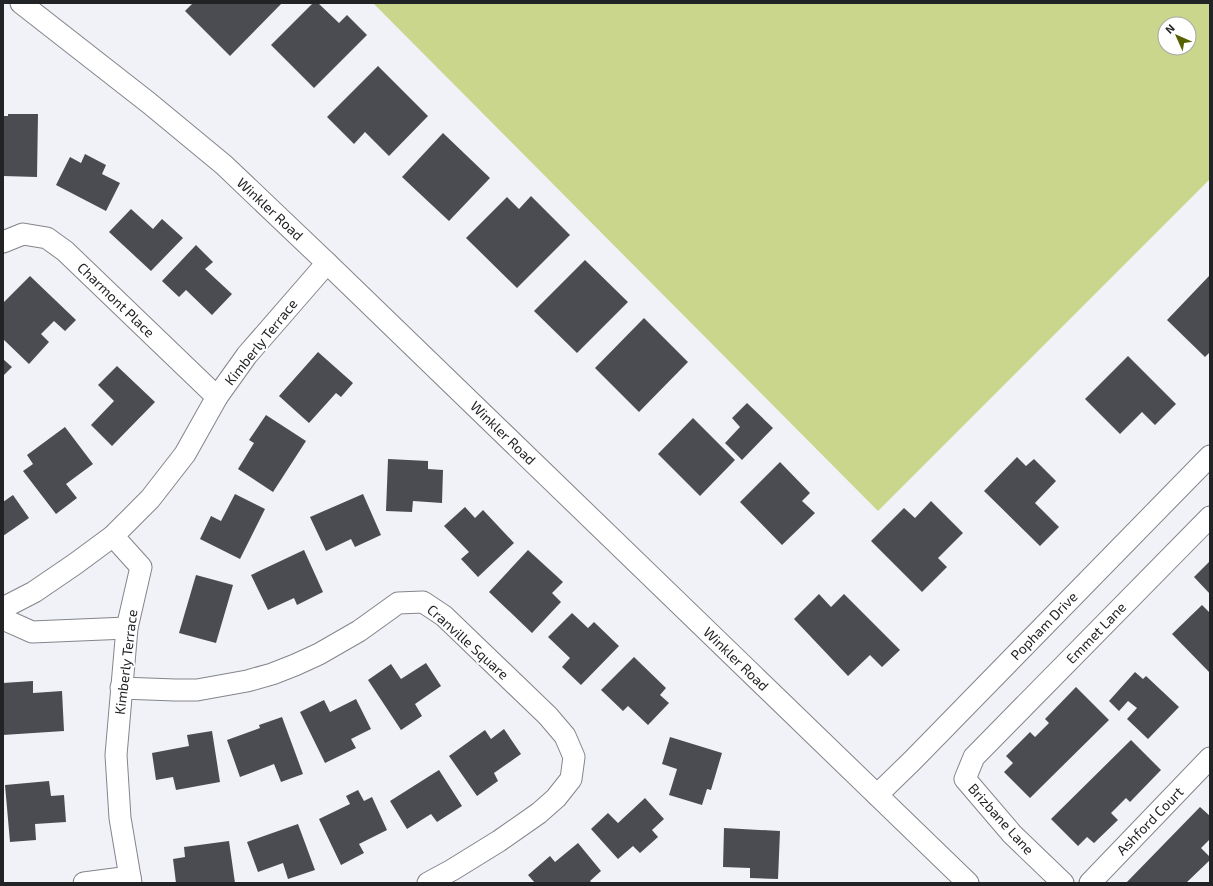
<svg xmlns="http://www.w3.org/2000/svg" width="1213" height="886" font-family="'Exo 2',sans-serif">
  <rect width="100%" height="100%" fill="#f0f2f7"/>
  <path fill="#cad68b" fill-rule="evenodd" d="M373 3H1210V179L878 511ZM1165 24H1189V48H1165Z"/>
  <g fill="#4b4c51">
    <path d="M193 3H282L230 56 185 11Z"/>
    <path d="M313 3H318L339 23 347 15 367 35 314 88 271 45Z"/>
    <path d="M378 66 428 116 389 156 365 132 354 144 327 117Z"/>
    <path d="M8 114H38L37 177 3 176V116H8Z"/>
    <path d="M443 133 490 178 449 221 402 177Z"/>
    <path d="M85 154 106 165 102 174 120 183 106 211 56 185 70 157 81 163Z"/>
    <path d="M531 196 570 235 517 288 466 238 507 197 519 209Z"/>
    <path d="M131 209 153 229 162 219 183 238 151 271 109 232Z"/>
    <path d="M196 245 213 262 205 269 232 294 212 315 186 290 179 297 162 281Z"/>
    <path d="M585 260 628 302 577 353 534 311Z"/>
    <path d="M1210 275V352L1205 357 1167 320Z"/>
    <path d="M30 276 76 320 65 331 54 321 41 334 49 342 29 364 3 339V303Z"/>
    <path d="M644 318 688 362 639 412 595 368Z"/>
    <path d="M318 352 353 383 341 397 336 393 309 423 279 396Z"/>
    <path d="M1128 356 1176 404 1155 425 1142 412 1120 434 1085 399Z"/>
    <path d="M3 359 12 367 3 376Z"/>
    <path d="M117 366 155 402 112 446 91 425 114 401 98 385Z"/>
    <path d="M747 403 773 428 742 460 725 443 740 427 732 418Z"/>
    <path d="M266 415 306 441 273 492 238 469 254 443 249 440Z"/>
    <path d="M693 418 735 460 700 496 658 454Z"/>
    <path d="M65 427 93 464 66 484 77 498 56 514 23 471 33 464 27 455Z"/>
    <path d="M1017 457 1026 466 1034 459 1056 481 1035 503 1059 527 1040 546 984 491Z"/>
    <path d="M388 459 428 461V469L443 470 442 503 413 501 412 512 386 511Z"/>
    <path d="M780 462 810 493 802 501 815 513 782 545 740 502Z"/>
    <path d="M235 494 265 509 240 559 200 539 211 516 221 521Z"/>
    <path d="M363 494 381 535 355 547 351 539 326 551 310 517Z"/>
    <path d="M13 495 29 518 3 536V502Z"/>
    <path d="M931 501 963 533 938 558 947 567 922 592 871 541 904 508 915 518Z"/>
    <path d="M465 507 475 518 483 510 514 543 478 577 461 559 469 552 444 526Z"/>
    <path d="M304 550 323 592 297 605 294 598 268 610 251 575Z"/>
    <path d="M528 550 563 582 552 593 561 602 532 633 489 592Z"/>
    <path d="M1210 561V594L1194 577Z"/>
    <path d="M196 575 233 585 216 643 179 633Z"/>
    <path d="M819 594 831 607 844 594 900 650 882 667 870 655 848 676 794 619Z"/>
    <path d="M1202 605 1210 613V673L1172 634Z"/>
    <path d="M572 613 588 628 594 622 619 646 581 685 562 667 570 658 548 637Z"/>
    <path d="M634 657 666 688 660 695 669 703 648 725 628 706 623 711 601 690Z"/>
    <path d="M426 663 441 686 415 704 422 716 401 730 368 680 391 664 401 679Z"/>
    <path d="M1135 672 1143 679 1146 676 1179 707 1148 739 1127 719 1137 708 1128 701 1119 711 1109 701Z"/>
    <path d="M33 681V693L62 691 64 731 3 735V683Z"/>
    <path d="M1076 687 1109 720 1030 798 1004 772 1013 763 1006 756 1030 732 1035 737 1049 723 1045 719Z"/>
    <path d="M356 699 371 729 351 739 356 748 325 763 300 712 324 700 330 712Z"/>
    <path d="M282 717 303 774 281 782 274 764 240 777 227 740 260 728 259 725Z"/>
    <path d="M504 729 521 754 494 773 498 781 477 796 449 756 485 730 491 739Z"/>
    <path d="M212 731 220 782 176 790 173 777 156 780 152 753 189 746 187 735Z"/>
    <path d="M670 737 722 753 711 790 707 789 702 805 669 795 677 769 662 764Z"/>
    <path d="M1131 740 1161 770 1130 802 1126 798 1111 813 1118 820 1094 843 1087 837 1078 846 1051 819Z"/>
    <path d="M439 770 462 806 437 822 431 814 407 829 390 801Z"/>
    <path d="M49 781 51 796 64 795 66 822 35 824 36 840 10 842 5 785Z"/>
    <path d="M358 790 364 801 372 797 387 830 359 844 364 853 341 865 319 819 350 804 346 796Z"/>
    <path d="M645 798 664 819 652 830 658 837 640 853 633 846 618 859 591 829 608 813 618 823Z"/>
    <path d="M1200 807 1210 816V839L1201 848 1210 857V860L1186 883H1126Z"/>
    <path d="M298 824 315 870 288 879 283 863 258 872 247 842Z"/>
    <path d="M724 828 780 831 778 879 750 878V868L723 867Z"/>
    <path d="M229 841 235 883H176L173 859 185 857 184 847Z"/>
    <path d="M578 843 601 871 590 881 592 883H535L528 875 550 856 555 862Z"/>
  </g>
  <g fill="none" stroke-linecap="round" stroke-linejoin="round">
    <g stroke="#84858b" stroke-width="23">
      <g id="minor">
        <path d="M21 3 149 103 224 165 327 263 968 883"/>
        <path d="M3 242 23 234 47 238 65 251 217 397"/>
        <path d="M113 536 141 567 127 628 116 755 120 818 131 883"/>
        <path d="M3 608 34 592 75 564 113 536 150 499 185 454 217 397 247 355 327 263"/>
        <path d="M3 619 32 632 127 628"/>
        <path d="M121 688 175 690H197L247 681 272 674 295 665 319 654 359 631 398 603 423 602 444 616 548 716 565 736 574 757 571 779 556 798 539 813 499 841 452 870 428 883"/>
        <path d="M877 795 912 761 1210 456"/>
        <path d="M84 883 130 877"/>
        <path d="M1063 883 1012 834 965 779 974 757 1210 517"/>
        <path d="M1090 883 1210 758"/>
      </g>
    </g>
    <use href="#minor" stroke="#fff" stroke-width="21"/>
  </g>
  <g text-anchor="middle" stroke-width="4" stroke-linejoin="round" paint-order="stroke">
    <g font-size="14" fill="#222325" stroke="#fff">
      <text transform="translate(270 209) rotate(43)" y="5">Winkler Road</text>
      <text transform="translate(116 300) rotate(44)" y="5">Charmont Place</text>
      <text transform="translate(261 342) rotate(-51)" y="5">Kimberly Terrace</text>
      <text transform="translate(503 433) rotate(44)" y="5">Winkler Road</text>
      <text transform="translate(1044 626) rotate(-46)" y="5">Popham Drive</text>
      <text transform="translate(1096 633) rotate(-46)" y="5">Emmet Lane</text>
      <text transform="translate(468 642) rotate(42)" y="5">Cranville Square</text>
      <text transform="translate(736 659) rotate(44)" y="5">Winkler Road</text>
      <text transform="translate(126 662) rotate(-83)" y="5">Kimberly Terrace</text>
      <text transform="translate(1001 819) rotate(48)" y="5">Brizbane Lane</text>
      <text transform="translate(1150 821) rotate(-46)" y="5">Ashford Court</text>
    </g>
  </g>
  <rect width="1213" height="886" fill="none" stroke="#222325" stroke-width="8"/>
  <g transform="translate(1177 36) rotate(315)"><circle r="19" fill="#ffffff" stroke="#a7a7a8"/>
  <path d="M0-3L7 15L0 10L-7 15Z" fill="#586100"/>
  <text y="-6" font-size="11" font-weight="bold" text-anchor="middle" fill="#222325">N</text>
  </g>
</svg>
